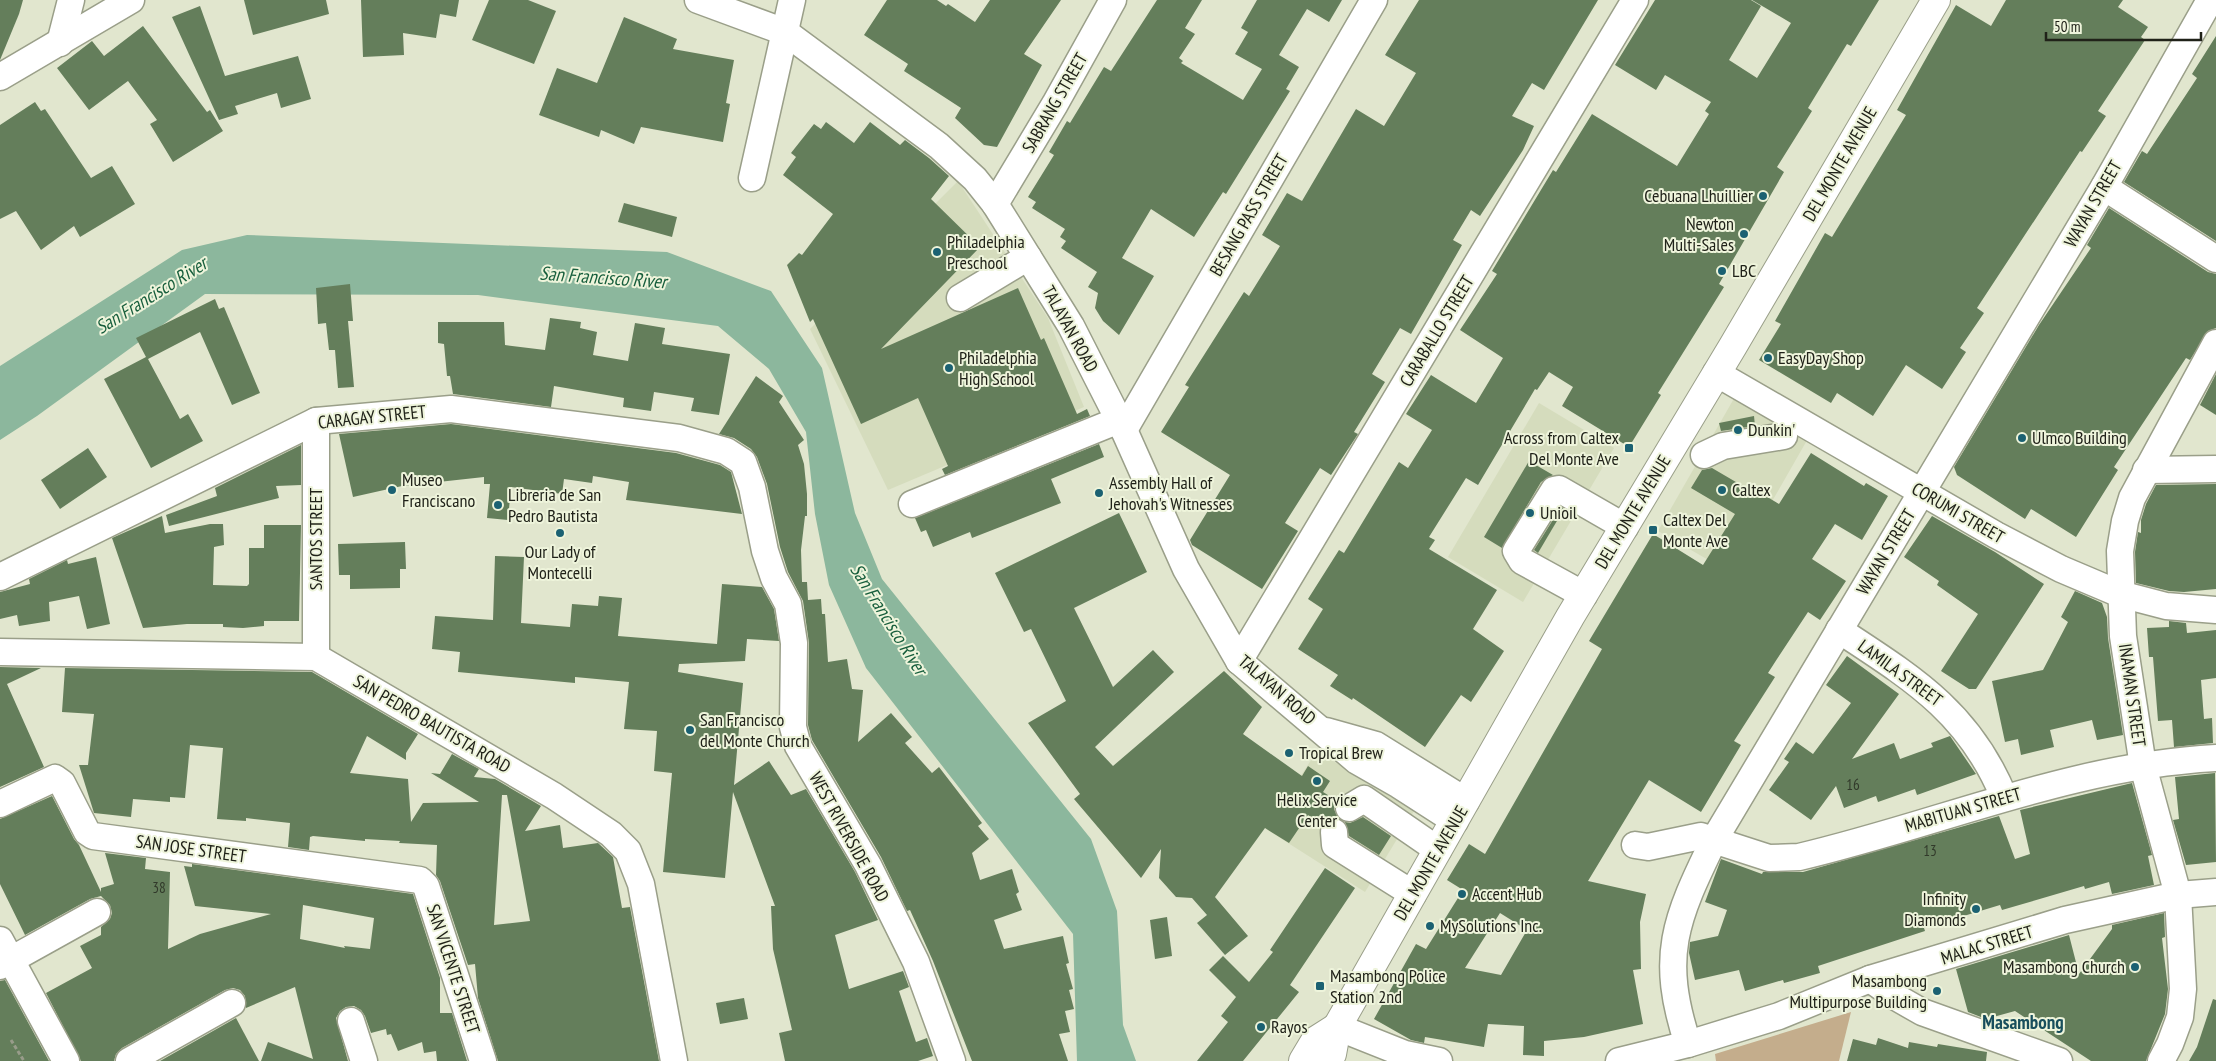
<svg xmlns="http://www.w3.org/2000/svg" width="2216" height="1061" font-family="'PT Sans Narrow',sans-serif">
  <rect width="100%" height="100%" fill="#e1e6ce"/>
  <g fill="#d5dcbd">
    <path d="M958 181 1048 318 1084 407 888 490 810 329Z"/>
    <path d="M1736 395 1810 435 1731 573 1658 531Z"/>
    <path d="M1539 403 1614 448 1523 602 1448 557Z"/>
    <path d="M1317 751 1414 811 1365 892 1266 829Z"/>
  </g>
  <path fill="#c4ad8c" d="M1851 1012 1839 1061H1716L1715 1054Z"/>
  <path fill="#8cb79d" d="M247 235 667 252 771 291 822 368 855 513 882 579 1091 839 1117 911 1123 1025 1136 1061H1077L1073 934 866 668 829 585 815 514 806 432 769 369 718 326 478 295 205 294 37 416 0 440V366L182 250Z"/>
  <g fill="#647e5b" fill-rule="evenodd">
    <path d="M0 0H23L19 14 0 60Z"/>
    <path d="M244 0H326L329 14 253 35Z"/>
    <path d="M361 0H459L456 17 440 14 436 38 403 33 404 55 363 57Z"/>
    <path d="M489 0H528L556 11 534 64 472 40Z"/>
    <path d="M887 0H937L946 6 948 4 975 22 990 0H1061L1024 54 1042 65 997 147 984 145 955 118 961 108 904 71 908 64 864 35Z"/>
    <path d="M1157 0H1202L1185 28 1195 34 1179 58 1183 61 1181 63 1243 100 1262 69 1235 54 1248 32 1241 28 1257 0H1342L1329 22 1307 9 1279 55 1299 67 1286 89 1290 91 1226 194 1223 192 1194 237 1151 209 1122 258 1154 276 1119 335 1103 321 1095 308 1098 293 1088 287 1097 272 1061 248 1066 241 1060 237 1065 229 1032 208 1036 202 1028 197 1054 155 1049 152 1067 121 1070 123 1104 67 1111 71Z"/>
    <path d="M1419 0H1598L1544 90 1532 83 1512 116 1534 126 1523 150 1480 216 1471 210 1453 240 1462 245 1411 334 1400 328 1372 374 1385 382 1354 432 1358 434 1331 475 1320 468 1285 523 1298 531 1262 589 1192 545 1190 540 1230 475 1161 432 1189 387 1185 385 1244 292 1249 296 1280 246 1262 235 1287 193 1302 201 1356 109 1384 126 1416 73 1385 55Z"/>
    <path d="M1655 0H1751L1761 6 1729 60 1757 78 1791 23 1752 0H1879L1851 46 1847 44 1808 108 1812 111 1777 167 1784 172 1719 284 1724 287 1658 393 1661 395 1629 447 1562 406 1573 387 1549 372 1537 390 1535 389 1478 485 1466 478 1429 537 1435 540 1429 549 1497 590 1473 629 1504 651 1471 702 1461 695 1425 747 1353 698 1352 700 1330 686 1338 675 1298 649 1323 609 1308 599 1339 550 1344 553 1399 462 1408 468 1432 430 1406 414 1431 375 1476 403 1503 358 1460 330 1497 274 1492 271 1553 170 1556 172 1592 114 1677 166 1709 114 1705 111 1711 102 1665 75 1656 90 1615 65Z"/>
    <path d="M2006 0H2123L2118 7 2148 27 2141 37 2145 40 2098 111 2106 116 2082 152 2080 151 1977 308 1984 313 1960 348 1966 352 1942 389 1906 365 1873 416 1837 393 1831 403 1759 360 1781 324 1775 321 1825 233 1832 237 1906 115 1897 110 1956 5 1991 26Z"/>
    <path d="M200 6 225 76 298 56 311 99 281 108 277 93 235 106 238 114 219 120 172 17Z"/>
    <path d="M624 17 677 39 673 49 734 60 726 103 730 104 723 142 641 127 634 144 601 130 599 137 539 115 557 68 597 83Z"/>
    <path d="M143 26 207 112 210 110 223 131 173 162 150 124 157 120 128 81 89 110 57 68 92 41 104 56Z"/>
    <path d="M2216 36V241L2124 182 2142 151 2147 154 2197 78 2192 74Z"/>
    <path d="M35 102 41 111 45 109 91 178 112 166 135 204 80 237 74 226 41 250 16 211 0 219V125Z"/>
    <path d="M826 122 854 143 870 122 900 145 905 140 929 158 949 176 931 199 980 247 881 349 1018 288 1041 340 1044 338 1077 414 1087 409 1090 416 945 475 942 469 948 466 918 398 861 424 813 319 810 322 787 265 799 253 802 255 833 214 783 175 796 157 791 153 814 124 821 129Z"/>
    <path d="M624 203 677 217 672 237 618 222Z"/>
    <path d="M2109 208 2208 272 2216 274V328L2208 331 2190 360 2186 358 2114 467 2118 470 2076 537 2031 509 2025 519 1957 475 1954 467 2039 325 2091 248 2087 245Z"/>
    <path d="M350 284 353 321H348L354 387 338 388 335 350H329L326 323 318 324 316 288Z"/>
    <path d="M215 299 219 309 224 307 260 393 232 405 200 332 148 359 180 419 188 414 203 441 151 468 104 379 146 357 136 338Z"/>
    <path d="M550 318 581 322 580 328 597 332 593 355 628 361 635 323 665 328 662 344 730 354 719 415 691 411 694 398 654 392 651 411 623 407 624 398 554 386 551 407 453 394 450 376H447L444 344 438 343V322H504L505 345 545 350Z"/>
    <path d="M2216 374V415L2200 405Z"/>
    <path d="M756 376 783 396 779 402 804 440 798 445 804 464 807 494V516H805L801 550 802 582H807L808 600 821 599 822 614H825L828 662 847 659 852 689 863 690 858 742 891 713 912 737 905 743 932 773 939 767 982 823 978 826 989 839 972 853 980 880 1012 869 1019 892 1016 894 1022 910 994 920 1004 949 1063 936 1069 963 1066 964 1073 989 1069 990 1074 1009 1065 1011 1070 1032 1059 1034 1068 1061H972L933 961 910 910 907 911 881 857 812 740 808 725 809 643 803 601 788 572 780 547 767 484 757 457 751 449 734 438 719 434Z"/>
    <path d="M1754 416 1755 426 1721 431 1719 423Z"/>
    <path d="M451 424 676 453 720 465 731 472 742 514 626 500 629 482 593 476 592 483 564 479 562 494 511 487 508 520 487 518 490 484H484V477L402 486 353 497 339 434Z"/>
    <path d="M1099 444 1104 457 1051 479 1061 503 972 538 970 532 933 547 926 530 921 532 915 518Z"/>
    <path d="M301 445V485L276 486 279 498 169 526 166 515 217 496 215 488Z"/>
    <path d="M88 448 107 477 60 509 41 480Z"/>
    <path d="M1811 453 1864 486 1866 483 1888 496 1862 540 1835 524 1812 559 1846 581 1820 620 1808 612 1777 659 1768 673 1775 677 1734 741 1741 745 1701 812 1649 780 1588 881 1646 894 1640 922 1641 969 1633 970 1643 1024 1584 1037 1544 1041V1056L1523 1055 1524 1026 1488 1024 1484 1047 1425 1037 1424 1043 1411 1040 1374 1019 1416 944 1426 949 1463 890 1447 880 1469 844 1485 854 1602 649 1589 641 1653 534 1703 565 1735 514 1691 488 1702 470 1712 468 1753 492 1754 489 1779 504ZM1500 913 1527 930 1501 975 1465 968Z"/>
    <path d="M1529 461 1553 475 1541 482 1502 548 1484 537Z"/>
    <path d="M2216 484V589L2184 592 2169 591 2136 583 2135 552 2138 532 2141 533V520L2146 504 2156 485Z"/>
    <path d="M1561 507 1564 509 1538 553 1534 550Z"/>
    <path d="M1119 513 1147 572 1074 608 1113 687 1153 650 1174 672 1095 747 1113 766 1224 671 1262 707 1243 734 1302 776 1308 766 1330 781 1323 792 1336 800 1334 809 1338 818 1326 819 1322 824 1308 815 1289 843 1265 828 1215 897 1248 936 1225 955 1197 923 1207 915 1192 898 1176 897 1159 878 1161 849 1141 878 1074 799 1080 794 1028 723 1066 701 1031 629 1024 632 995 573Z"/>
    <path d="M162 516 165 533 210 524H223L224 545 214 547 213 585 247 586 249 584V548H264V525H301L299 621H264V626L243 628 223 627V624H187L143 628 112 538Z"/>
    <path d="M1932 516 1995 552 2044 584 1976 689H1969L1941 671 1978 614 1937 585 1939 581 1904 557Z"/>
    <path d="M405 542 406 569H400V588L350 589V575H339L338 544Z"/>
    <path d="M495 556 524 557 521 623 570 627 572 604 598 606 599 596 622 598 618 636 717 644 722 584 762 587 774 609 779 641 747 639 745 661 679 664 678 672 743 683 734 785 769 761 791 795 806 789 855 872 878 920 835 935 849 989 903 971 909 987 899 991 916 1042 927 1038 933 1056 918 1061H785L779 1033 792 1030 773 949 771 906H775L733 792 725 878 663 872 672 773 654 771 657 731 624 729 629 682 575 677V683L458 672 460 652 432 649 435 616 493 620Z"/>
    <path d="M96 557 110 624 87 629 79 596 49 602 50 621 19 626 17 615 0 619V592L30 584 29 579 67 560 68 564Z"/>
    <path d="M2075 591 2102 603 2107 617 2108 638 2123 735 2097 740 2092 720 2050 730 2054 747 2021 755 2018 739 2005 742 1992 681 2043 670 2068 622 2061 617Z"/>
    <path d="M2169 621 2186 623 2187 633 2216 630V678L2201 680 2204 719 2212 718 2213 743 2174 747 2172 720 2158 721 2153 657H2149L2147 628 2169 627Z"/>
    <path d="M1847 656 1899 694 1852 759 1894 743 1900 759 1933 747 1931 743 1950 736 1976 774 1917 795 1915 789 1878 802 1876 796 1844 808 1836 786 1811 820 1769 790 1789 762 1784 759 1796 742 1813 754 1851 703 1826 685Z"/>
    <path d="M0 667 41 668 7 684 44 767 0 787Z"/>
    <path d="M65 668 312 672 418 734 406 753V760L367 736 350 773 408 779 411 822 423 803 479 802 431 773 440 774 452 754 479 769 474 777 495 779 541 806 525 831 560 825 563 848 598 843 613 857 622 908 630 907 659 1061H498L478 998 475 964 468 965 440 881 436 875 437 845 399 843 400 841 365 839V841L313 836 310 837 309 850 288 847 290 823 246 818V821L217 819 223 748 190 745 185 798 170 797V802L133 799 131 817 94 813 79 765H88L94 714 62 712ZM502 795H507L530 921 494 925Z"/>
    <path d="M2215 773 2216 862 2186 865 2173 820 2179 819 2175 777Z"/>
    <path d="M2132 783 2152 855 2148 856 2154 885 2112 894 2109 882 2085 889 2084 886 2002 910 2000 905 1924 928 1925 931 1818 966 1820 973 1784 983 1783 980 1745 991 1739 970 1695 980 1689 953 1690 942 1718 936 1727 910 1705 902 1721 859 1762 874 1763 872H1803L1999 816 2015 859 2030 854 2020 810Z"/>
    <path d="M52 796 74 839 79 845 101 892V888L114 884 105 853 146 858 145 869 170 872 168 949 200 934 271 914 195 906 184 866 192 867V864L413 894 440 978V1013H452L467 1061H437L436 1051 424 1053 422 1042 398 1051 391 1034 387 1035 386 1029 371 1033 365 1016 361 1010 354 1006 346 1007 340 1011 336 1018 348 1061H261L268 1042 313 1059 295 987 246 1008 245 996 240 990 233 988 225 990 122 1048 116 1054 114 1061H81L46 993 92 968 80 946 101 935V927L110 919 112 913 110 905 101 896 90 899 25 935 0 884V819ZM303 905 374 918 370 949 344 946 345 948 300 939Z"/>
    <path d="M1363 817 1391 836 1379 855 1349 836 1345 822 1350 823Z"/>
    <path d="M1325 868 1355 888 1290 985 1299 992 1243 1061H1197L1228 1022 1221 1016 1236 997 1209 970 1223 956 1249 982 1273 952 1270 950Z"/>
    <path d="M2164 913 2165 937 2162 938 2168 989 2165 1014 2146 1061H2091L2015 1011 1986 1019 1968 1012 1956 969 2069 935 2079 974 2112 929V925Z"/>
    <path d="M1167 917 1172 956 1155 959 1150 920Z"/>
    <path d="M5 980 49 1061H0V981Z"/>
    <path d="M744 998 748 1019 720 1024 716 1003Z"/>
    <path d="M2213 999 2216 1000V1061H2189L2197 1047Z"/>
    <path d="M236 1018 259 1061H160Z"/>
    <path d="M1878 1038 1908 1048 1909 1042 1937 1047 1938 1044 1987 1052 1986 1061H1847L1853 1039 1876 1045Z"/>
  </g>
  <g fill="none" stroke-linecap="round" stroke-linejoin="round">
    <g stroke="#9a9f89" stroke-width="29">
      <g id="minor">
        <path d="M698 0 785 32 939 146 975 179 995 204 1071 326 1124 430 1186 569 1239 661 1357 761 1399 785 1455 821"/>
        <path d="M60 43 71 0"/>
        <path d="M0 77 131 0"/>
        <path d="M752 178 792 0"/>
        <path d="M2104 187 2216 259"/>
        <path d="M995 204 1055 104 1113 0"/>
        <path d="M960 298 1028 257"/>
        <path d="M1716 373 1996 535 2061 569 2120 594 2166 606 2216 610"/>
        <path d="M1124 430 1374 0"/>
        <path d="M1704 455 1723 446 1784 436"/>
        <path d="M2146 470 2216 469"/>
        <path d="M912 504 1119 420"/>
        <path d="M0 577 316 421 451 409 679 438 726 451 743 462 752 487 765 551 774 578 788 604 794 643 793 727 798 746 868 865 916 962 952 1061"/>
        <path d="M1584 595 1522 561 1516 551 1554 490 1559 489 1625 527"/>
        <path d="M1839 630C1912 678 1969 712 2004 797"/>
        <path d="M0 652 316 657 554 796 611 834 628 851 641 884 674 1061"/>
        <path d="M316 657V421"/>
        <path d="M1239 661 1635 0"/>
        <path d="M1326 731 1376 745 1466 801"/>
        <path d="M0 804 55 778 62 783 87 832 93 836 420 880 426 886 483 1061"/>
        <path d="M1349 808 1364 799 1438 850"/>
        <path d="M1334 832 1335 845 1413 894"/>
        <path d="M1635 845 1648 847 1701 836 1769 858 1799 857C1940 824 2069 766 2216 758"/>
        <path d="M0 940 66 1061"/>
        <path d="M0 966 97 912"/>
        <path d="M1870 979 1894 996 1922 1012 2059 1061"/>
        <path d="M351 1021 364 1061"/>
        <path d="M1337 1027 1405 1054 1439 1061"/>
        <path d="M1688 1044C1659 956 1675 920 1714 840L2104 187 2210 0"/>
        <path d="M129 1061 232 1003"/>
        <path d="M1619 1061 1688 1044 1779 1016 1870 979 2065 920 2178 895 2216 892"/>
        <path d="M2161 1061 2170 1044 2180 1017 2183 989 2178 895 2143 766 2123 636 2120 551 2125 521 2132 498 2216 343"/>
      </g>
    </g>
    <g stroke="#9a9f89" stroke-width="30">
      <g id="major">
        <path d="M1303 1061 1315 1041 1337 1027"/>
        <path d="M1328 1061 1332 1054 1337 1027 1570 617 1733 346 1936 0"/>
      </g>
    </g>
    <path stroke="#989c8a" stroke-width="3" stroke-dasharray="4 2.5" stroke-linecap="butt" d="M11 1040 24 1061"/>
    <use href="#minor" stroke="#fff" stroke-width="26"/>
    <use href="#major" stroke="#fff" stroke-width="28"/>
  </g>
  <g fill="#1b6172" stroke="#eef4db" stroke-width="2">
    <circle cx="1763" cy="196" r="5"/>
    <circle cx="1744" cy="234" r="5"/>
    <circle cx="937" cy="252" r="5"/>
    <circle cx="1722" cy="271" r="5"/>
    <circle cx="1768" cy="358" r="5"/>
    <circle cx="949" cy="368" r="5"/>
    <circle cx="1738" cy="430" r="5"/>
    <circle cx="2022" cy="438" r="5"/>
    <rect x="1624" y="443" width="10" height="10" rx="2.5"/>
    <circle cx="392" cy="490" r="5"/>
    <circle cx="1722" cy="490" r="5"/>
    <circle cx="1099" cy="493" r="5"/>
    <circle cx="498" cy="505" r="5"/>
    <circle cx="1530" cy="513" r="5"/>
    <rect x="1648" y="525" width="10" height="10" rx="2.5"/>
    <circle cx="560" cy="533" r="5"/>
    <circle cx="690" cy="730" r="5"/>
    <circle cx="1289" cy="753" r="5"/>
    <circle cx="1317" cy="781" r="5"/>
    <circle cx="1462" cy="894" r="5"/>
    <circle cx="1976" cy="909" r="5"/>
    <circle cx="1430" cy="926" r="5"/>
    <circle cx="2135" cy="967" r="5"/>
    <rect x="1315" y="981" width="10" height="10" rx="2.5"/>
    <circle cx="1937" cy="991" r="5"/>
    <circle cx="1261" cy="1027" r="5"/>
  </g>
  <g text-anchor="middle" stroke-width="4" stroke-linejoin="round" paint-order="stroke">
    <g font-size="15" fill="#31392a">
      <text x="1853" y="790">16</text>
      <text x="1930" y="856">13</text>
      <text x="159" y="893">38</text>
    </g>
    <g font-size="18" fill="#202219" stroke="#eef4db">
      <text transform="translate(1055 103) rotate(-60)" y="6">SABRANG STREET</text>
      <text transform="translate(1840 164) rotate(-60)" y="6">DEL MONTE AVENUE</text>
      <text transform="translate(2093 204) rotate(-60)" y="6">WAYAN STREET</text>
      <text transform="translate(1249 215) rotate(-60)" y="6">BESANG PASS STREET</text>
      <text transform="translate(1070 329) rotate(61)" y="6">TALAYAN ROAD</text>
      <text transform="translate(1437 331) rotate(-59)" y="6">CARABALLO STREET</text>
      <text transform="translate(372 417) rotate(-6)" y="6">CARAGAY STREET</text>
      <text transform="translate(1633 512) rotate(-59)" y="6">DEL MONTE AVENUE</text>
      <text transform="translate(1958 513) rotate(30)" y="6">CORUMI STREET</text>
      <text transform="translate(316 539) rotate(-90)" y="6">SANTOS STREET</text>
      <text transform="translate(1886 552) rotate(-59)" y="6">WAYAN STREET</text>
      <text transform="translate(1900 673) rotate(36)" y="6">LAMILA STREET</text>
      <text transform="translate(1277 690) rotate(41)" y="6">TALAYAN ROAD</text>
      <text transform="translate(2132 695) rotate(82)" y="6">INAMAN STREET</text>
      <text transform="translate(432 724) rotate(30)" y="6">SAN PEDRO BAUTISTA ROAD</text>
      <text transform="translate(1963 810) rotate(-16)" y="6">MABITUAN STREET</text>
      <text transform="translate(849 837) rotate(61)" y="6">WEST RIVERSIDE ROAD</text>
      <text transform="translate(191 849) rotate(8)" y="6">SAN JOSE STREET</text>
      <text transform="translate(1431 863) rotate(-60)" y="6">DEL MONTE AVENUE</text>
      <text transform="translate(1987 945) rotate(-17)" y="6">MALAC STREET</text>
      <text transform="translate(453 969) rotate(72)" y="6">SAN VICENTE STREET</text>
    </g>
    <g font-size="18" fill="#202219" stroke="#eef4db" text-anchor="start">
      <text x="1753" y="202" text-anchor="end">Cebuana Lhuillier</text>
      <text x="1734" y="230" text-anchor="end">Newton<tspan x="1734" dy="21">Multi-Sales</tspan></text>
      <text x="947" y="248">Philadelphia<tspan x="947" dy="21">Preschool</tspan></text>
      <text x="1732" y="277">LBC</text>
      <text x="959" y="364">Philadelphia<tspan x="959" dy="21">High School</tspan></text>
      <text x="1778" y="364">EasyDay Shop</text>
      <text x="1748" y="436">Dunkin'</text>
      <text x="1619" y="444" text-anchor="end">Across from Caltex<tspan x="1619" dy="21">Del Monte Ave</tspan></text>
      <text x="2032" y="444">Ulmco Building</text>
      <text x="402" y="486">Museo<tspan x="402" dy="21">Franciscano</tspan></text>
      <text x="1109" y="489">Assembly Hall of<tspan x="1109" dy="21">Jehovah's Witnesses</tspan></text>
      <text x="1732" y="496">Caltex</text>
      <text x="508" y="501">Libreria de San<tspan x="508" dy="21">Pedro Bautista</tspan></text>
      <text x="1540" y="519">Unioil</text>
      <text x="1663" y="526">Caltex Del<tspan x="1663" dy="21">Monte Ave</tspan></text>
      <text x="560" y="558" text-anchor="middle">Our Lady of<tspan x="560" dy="21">Montecelli</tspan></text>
      <text x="700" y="726">San Francisco<tspan x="700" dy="21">del Monte Church</tspan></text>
      <text x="1299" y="759">Tropical Brew</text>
      <text x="1317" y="806" text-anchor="middle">Helix Service<tspan x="1317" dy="21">Center</tspan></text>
      <text x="1472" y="900">Accent Hub</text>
      <text x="1966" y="905" text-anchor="end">Infinity<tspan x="1966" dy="21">Diamonds</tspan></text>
      <text x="1440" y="932">MySolutions Inc.</text>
      <text x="2125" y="973" text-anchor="end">Masambong Church</text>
      <text x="1330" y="982">Masambong Police<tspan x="1330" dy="21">Station 2nd</tspan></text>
      <text x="1927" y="987" text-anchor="end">Masambong<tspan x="1927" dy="21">Multipurpose Building</tspan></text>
      <text x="1271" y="1033">Rayos</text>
    </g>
    <g font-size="19" font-style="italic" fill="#175e3c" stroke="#eef4db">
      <text transform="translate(603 277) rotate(4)" y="7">San Francisco River</text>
      <text transform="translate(151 295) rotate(-32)" y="7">San Francisco River</text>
      <text transform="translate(889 619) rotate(58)" y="7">San Francisco River</text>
    </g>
    <g font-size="19" font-weight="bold" fill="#184e5c" stroke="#eef4db">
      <text x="2023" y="1029">Masambong</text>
    </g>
  </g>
  <path d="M2046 32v8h155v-8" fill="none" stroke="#202219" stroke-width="2.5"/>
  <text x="2054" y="32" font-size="15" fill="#202219" stroke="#eef4db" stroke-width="4" paint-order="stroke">50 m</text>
</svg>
